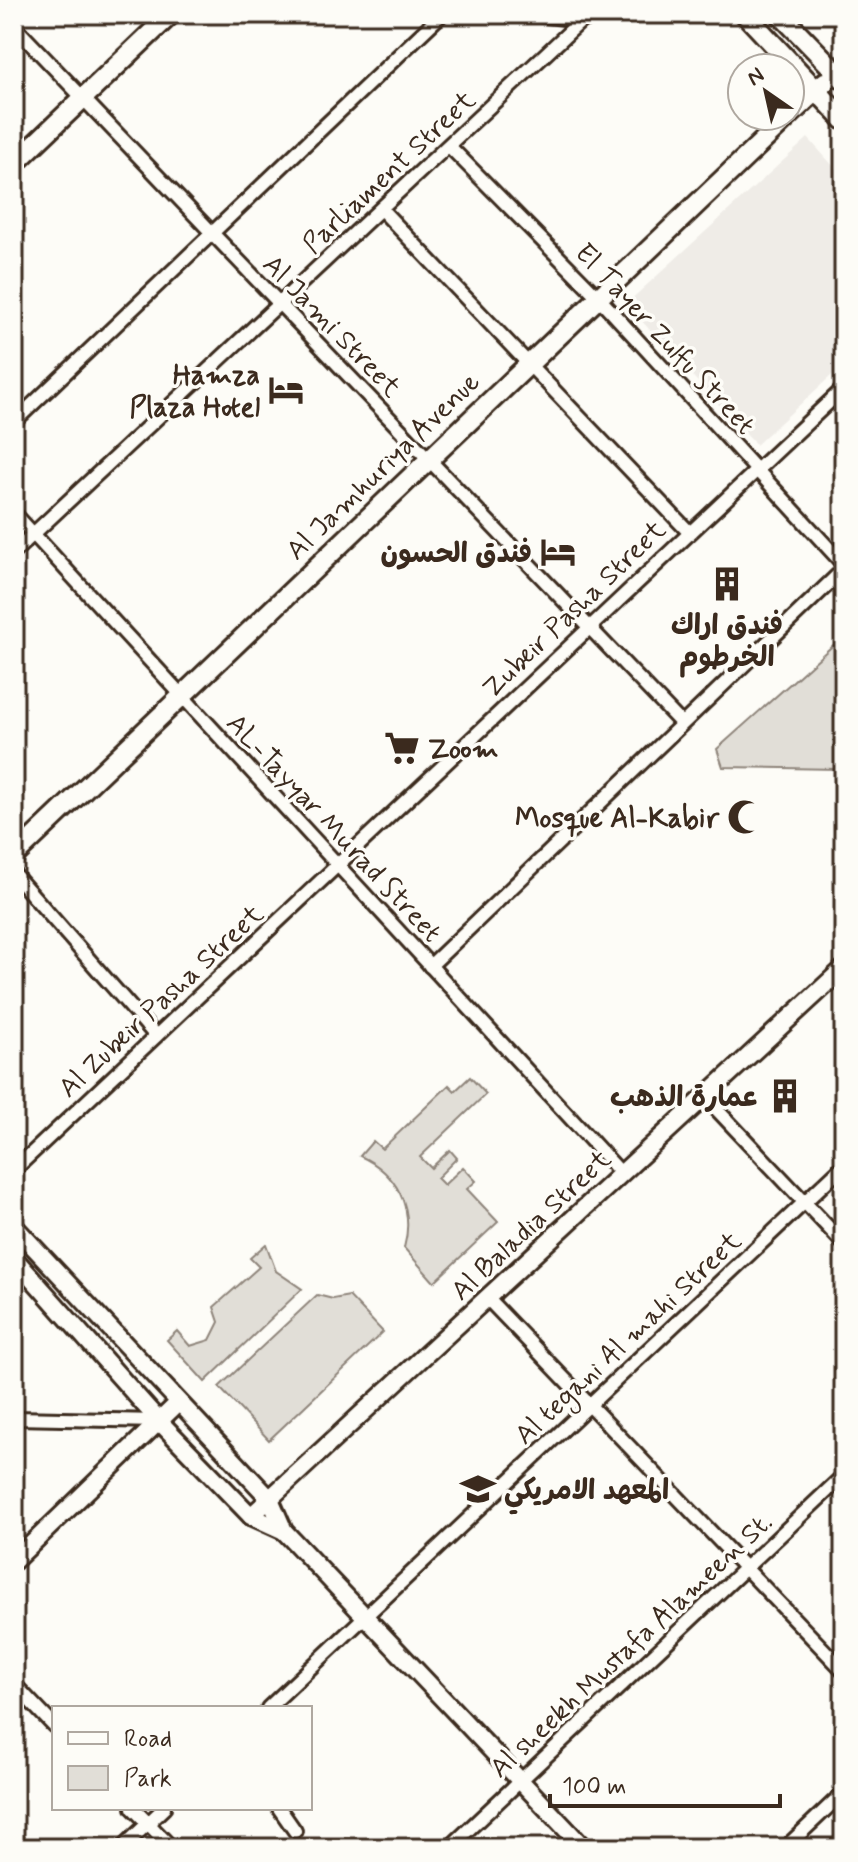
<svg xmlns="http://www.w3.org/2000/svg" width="858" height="1862" font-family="Mynerve,'Playpen Sans Arabic',sans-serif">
  <rect width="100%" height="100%" fill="#fdfcf7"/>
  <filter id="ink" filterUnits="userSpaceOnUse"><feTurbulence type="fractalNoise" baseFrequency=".0125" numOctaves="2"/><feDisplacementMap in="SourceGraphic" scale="16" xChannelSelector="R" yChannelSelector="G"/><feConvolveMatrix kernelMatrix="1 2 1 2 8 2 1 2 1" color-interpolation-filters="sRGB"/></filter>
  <g filter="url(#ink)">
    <path fill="#efece7" d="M808 138 844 178V364L756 445 626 304Z"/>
    <g fill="#e1ded7" stroke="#8e847a" stroke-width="2">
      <path d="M839 640 844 646V765L839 769 723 767 717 749Z"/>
      <path d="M470 1077 486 1094 420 1157 431 1168 450 1150 457 1158 437 1178 444 1185 463 1167 476 1181 467 1189 498 1222 434 1282 404 1248C415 1208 397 1173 360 1156L373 1141 382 1149 449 1085 455 1091Z"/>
      <path d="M266 1244 276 1271 302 1289 205 1382 167 1340 177 1331 190 1346 210 1340 219 1322 214 1307 259 1267 250 1258Z"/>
      <path d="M317 1295 333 1299 349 1296 383 1332 269 1440 219 1387Z"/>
    </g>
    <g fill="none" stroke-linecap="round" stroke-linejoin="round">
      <g stroke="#3b2a1e" stroke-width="18">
        <g id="minor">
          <path d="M530 14 582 20 611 14"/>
          <path d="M14 26 681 723"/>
          <path d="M449 146 598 297 844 565"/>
          <path d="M381 209 688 531"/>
          <path d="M14 422 442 14"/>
          <path d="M14 513 621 1173"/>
          <path d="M14 552 582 20"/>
          <path d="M14 874 156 1036"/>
          <path d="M430 966 844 569"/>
          <path d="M705 1097 844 1244"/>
          <path d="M14 1170C290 909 567 649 844 388"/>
          <path d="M488 1299 844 1671"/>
          <path d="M14 1418 159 1421"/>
          <path d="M14 1684 54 1726"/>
          <path d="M268 1708 844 1165"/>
          <path d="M133 1808 172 1848"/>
          <path d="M279 1808 295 1831"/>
          <path d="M122 1848 164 1808"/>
          <path d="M449 1848 844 1475"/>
          <path d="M785 1848 844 1792"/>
        </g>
      </g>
      <g stroke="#3b2a1e" stroke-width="22">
        <g id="tertiary">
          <path d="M14 1226 270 1499 284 1531 584 1848"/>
          <path d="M14 1258 159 1421 251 1516 284 1531"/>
          <path d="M251 1516 844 968"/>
          <path d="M14 1561 178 1403"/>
        </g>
      </g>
      <g stroke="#3b2a1e" stroke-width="24">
        <g id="secondary">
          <path d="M745 14 844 120"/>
          <path d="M780 14 844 80"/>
          <path d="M790 115 825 82"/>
          <path d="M14 164 171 14"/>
          <path d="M14 856 789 116"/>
        </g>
      </g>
      <use href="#minor" stroke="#fdfcf7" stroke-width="12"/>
      <use href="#tertiary" stroke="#fdfcf7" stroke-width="16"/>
      <use href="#secondary" stroke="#fdfcf7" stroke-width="18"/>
    </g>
  </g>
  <defs>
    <g id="hotel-bare" transform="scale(2.76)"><path d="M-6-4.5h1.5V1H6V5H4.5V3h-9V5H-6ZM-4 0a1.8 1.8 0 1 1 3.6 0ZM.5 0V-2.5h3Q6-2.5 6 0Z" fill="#3b2a1e" stroke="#fdfcf7" stroke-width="2.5" paint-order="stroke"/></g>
    <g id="building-bare" transform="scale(2.76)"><path d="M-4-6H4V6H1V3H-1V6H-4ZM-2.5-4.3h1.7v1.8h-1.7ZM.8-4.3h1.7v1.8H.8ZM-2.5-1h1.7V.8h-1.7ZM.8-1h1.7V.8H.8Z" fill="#3b2a1e" stroke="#fdfcf7" stroke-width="2.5" paint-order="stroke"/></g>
    <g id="supermarket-bare" transform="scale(2.76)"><path d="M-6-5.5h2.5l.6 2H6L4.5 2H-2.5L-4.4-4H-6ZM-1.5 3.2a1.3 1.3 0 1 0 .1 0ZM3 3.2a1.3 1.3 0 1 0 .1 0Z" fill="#3b2a1e" stroke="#fdfcf7" stroke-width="2.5" paint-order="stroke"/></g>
    <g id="mosque-bare" transform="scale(2.76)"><path d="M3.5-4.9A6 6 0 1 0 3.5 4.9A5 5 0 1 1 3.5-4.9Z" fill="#3b2a1e" stroke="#fdfcf7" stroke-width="2.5" paint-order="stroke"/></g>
    <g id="school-bare" transform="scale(2.76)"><path d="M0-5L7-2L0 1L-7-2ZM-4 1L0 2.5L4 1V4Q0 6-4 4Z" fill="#3b2a1e" stroke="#fdfcf7" stroke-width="2.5" paint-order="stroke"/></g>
  </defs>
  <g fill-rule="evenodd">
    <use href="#hotel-bare" x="286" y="390"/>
    <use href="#hotel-bare" x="558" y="552"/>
    <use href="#building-bare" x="727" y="584"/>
    <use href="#supermarket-bare" x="402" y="748"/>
    <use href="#mosque-bare" x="745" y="817"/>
    <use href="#building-bare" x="785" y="1096"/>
    <use href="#school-bare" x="478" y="1489"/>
  </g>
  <g text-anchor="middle" stroke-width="7" stroke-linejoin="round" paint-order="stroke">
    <g font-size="28" fill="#3b2a1e" stroke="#fdfcf7">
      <text transform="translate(388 171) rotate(-43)" y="10">Parliament Street</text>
      <text transform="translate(333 325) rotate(46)" y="10">Al Jami Street</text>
      <text transform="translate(666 338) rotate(47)" y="10">El Tayer Zulfu Street</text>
      <text transform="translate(382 465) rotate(-44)" y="10">Al Jamhuriya Avenue</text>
      <text transform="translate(573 608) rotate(-44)" y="10">Zubeir Pasha Street</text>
      <text transform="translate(335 827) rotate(47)" y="10">AL-Tayyar Murad Street</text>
      <text transform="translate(160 1000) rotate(-43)" y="10">Al Zubeir Pasha Street</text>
      <text transform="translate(530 1224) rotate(-43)" y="10">Al Baladia Street</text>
      <text transform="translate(627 1337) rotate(-43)" y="10">Al tegani Al mahi Street</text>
      <text transform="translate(630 1644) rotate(-43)" y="10">Al sheekh Mustafa Alameen St.</text>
    </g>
    <g font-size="28" font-weight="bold" fill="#3b2a1e" stroke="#fdfcf7" text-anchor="end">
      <text x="260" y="384">Hamza<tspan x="260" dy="32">Plaza Hotel</tspan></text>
      <text x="532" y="562">فندق الحسون</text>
      <text x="727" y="634" text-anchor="middle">فندق اراك<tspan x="727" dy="32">الخرطوم</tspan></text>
      <text x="428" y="758" text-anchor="start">Zoom</text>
      <text x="719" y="827">Mosque Al-Kabir</text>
      <text x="759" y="1106">عمارة الذهب</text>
      <text x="504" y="1499" text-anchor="start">المعهد الامريكي</text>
    </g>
  </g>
  <rect width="858" height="1862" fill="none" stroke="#fdfcf7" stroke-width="48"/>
  <rect x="24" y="24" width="810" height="1814" fill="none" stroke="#3b2a1e" stroke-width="3" filter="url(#ink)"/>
  <rect x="52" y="1706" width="260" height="104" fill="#fdfcf7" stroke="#afa8a0" stroke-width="2"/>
  <rect x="68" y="1732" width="40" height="12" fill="#fdfcf7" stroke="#afa8a0" stroke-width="2"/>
  <text x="124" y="1746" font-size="24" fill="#3b2a1e">Road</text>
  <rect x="68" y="1766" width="40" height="24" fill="#e1ded7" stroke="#afa8a0" stroke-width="2"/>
  <text x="124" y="1786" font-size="24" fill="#3b2a1e">Park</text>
  <g transform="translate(766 92) rotate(326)"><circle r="38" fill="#fdfcf7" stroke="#afa8a0" stroke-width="2"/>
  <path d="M0-6L14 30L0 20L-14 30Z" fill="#3b2a1e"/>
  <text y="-12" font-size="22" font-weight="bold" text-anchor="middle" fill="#3b2a1e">N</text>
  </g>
  <path d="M550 1794v12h230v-12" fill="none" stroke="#3b2a1e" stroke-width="4"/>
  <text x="562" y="1794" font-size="24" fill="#3b2a1e" stroke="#fdfcf7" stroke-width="6" paint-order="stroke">100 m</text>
</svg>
